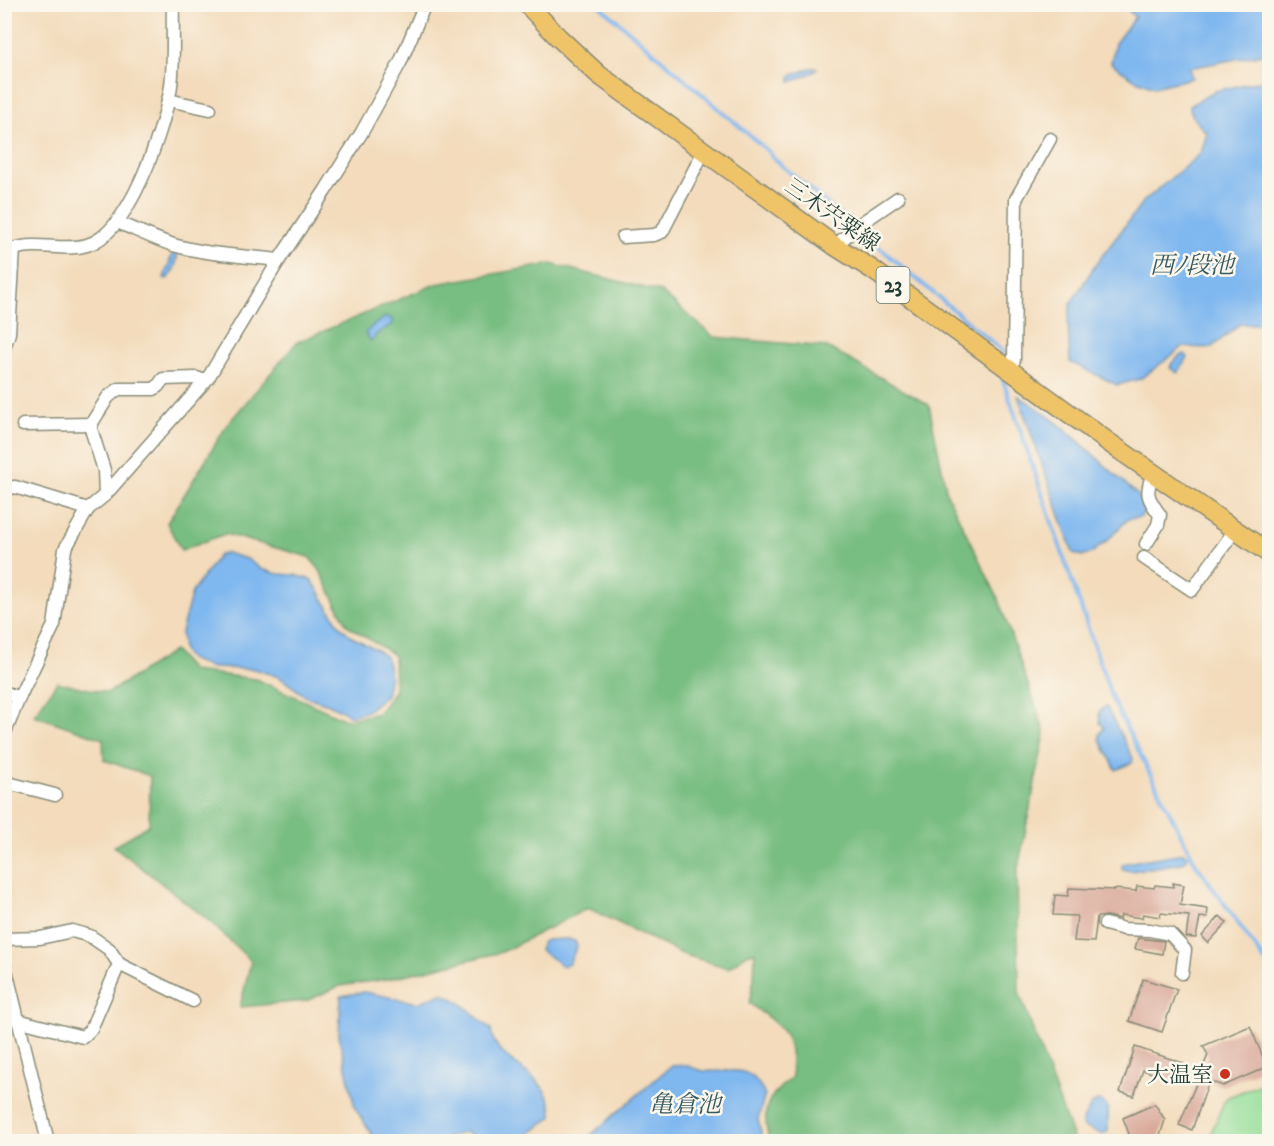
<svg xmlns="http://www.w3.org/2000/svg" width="1274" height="1146" font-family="'IM FELL DW Pica','Noto Serif JP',serif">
  <rect width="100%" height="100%" fill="#fbf7ec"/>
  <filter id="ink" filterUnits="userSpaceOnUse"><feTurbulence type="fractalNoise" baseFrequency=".0167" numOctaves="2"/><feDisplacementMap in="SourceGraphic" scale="12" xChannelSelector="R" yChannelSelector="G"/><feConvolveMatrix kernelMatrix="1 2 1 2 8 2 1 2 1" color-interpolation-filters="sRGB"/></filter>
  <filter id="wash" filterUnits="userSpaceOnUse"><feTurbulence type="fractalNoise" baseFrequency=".008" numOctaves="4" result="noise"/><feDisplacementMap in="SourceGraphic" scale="24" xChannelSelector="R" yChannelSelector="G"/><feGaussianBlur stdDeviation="1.35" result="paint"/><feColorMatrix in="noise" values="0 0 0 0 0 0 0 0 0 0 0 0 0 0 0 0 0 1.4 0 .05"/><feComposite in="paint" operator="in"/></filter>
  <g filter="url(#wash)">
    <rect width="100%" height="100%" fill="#f3dbbb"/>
    <path fill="#95de99" stroke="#5a8e66" stroke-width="1.5" d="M1269 1081V1141H1208L1224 1102 1228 1097Z"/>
    <path fill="#78bd81" stroke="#4c7d5a" stroke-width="1.5" d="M551 264 661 292 714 337 827 347 929 405 947 494 998 598 1045 733 1017 873 1019 992 1074 1141H769C762 1106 765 1100 792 1077 790 1029 786 1031 749 1003L754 979 755 952 747 954 728 968 682 954 588 908 502 952 388 979 340 986 306 1001 240 1007 251 961 208 920 114 846 149 825 150 776 104 760 103 739 34 715 57 682 108 693 174 651 192 671 256 679 346 720 378 713 395 690 394 655 347 625 319 569 309 557 225 534 181 550 167 523 227 425 297 342 436 284Z"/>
    <g fill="#7fb7ef" stroke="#4f7a92" stroke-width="1.5">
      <path d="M1123 5H1269V53L1189 68 1192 78 1154 87 1134 79 1111 63 1115 43 1135 17Z"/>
      <path d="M811 68H817L814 72 791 82 790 76Z"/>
      <path d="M1269 79V326L1267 324H1240L1211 348 1183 347 1140 379 1117 385 1070 362 1068 322 1071 303 1096 264 1144 201 1201 153 1207 133 1194 119 1189 106 1215 91Z"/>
      <path d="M174 249H177C179 258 174 273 167 279L164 278Z"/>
      <path d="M386 317 393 320V324L379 332 371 341 365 333 372 326Z"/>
      <path d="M1185 354 1188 357 1178 373 1170 368C1172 361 1177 356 1185 354Z"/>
      <path d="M1018 396C1064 422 1099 462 1139 496L1146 508 1141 517 1128 519 1107 541 1091 553 1082 556 1073 553Z"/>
      <path d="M226 553 247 559 261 569 278 574 295 575 312 580 339 625 352 637 377 650 386 657 390 676 386 695 367 711 351 716 329 704 307 697 279 677 254 669 212 668 189 659 183 651 181 632 192 592 219 555Z"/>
      <path d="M1106 706 1133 758 1132 763 1116 770 1100 739V734L1104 728 1100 722 1099 712Z"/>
      <path d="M1183 853 1188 856 1187 859 1182 863 1131 871 1122 869V865L1126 863Z"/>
      <path d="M568 939 575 941 577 946 569 964 563 966 540 950 542 943 546 940Z"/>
      <path d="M364 992 418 1003 441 993C464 1001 472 1015 491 1029 494 1067 553 1070 552 1117L519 1141H484L465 1132 439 1141H376L355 1108 351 1090 339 1035 341 996Z"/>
      <path d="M685 1065C691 1067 698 1070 704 1071 734 1073 750 1062 765 1095L758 1119 763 1141H584L671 1066Z"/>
      <path d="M1097 1101 1103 1102 1108 1109V1131L1103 1135 1084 1127 1082 1122 1092 1104Z"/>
    </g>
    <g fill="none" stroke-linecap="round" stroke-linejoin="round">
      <g stroke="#7fb7ef" stroke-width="4">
        <path d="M598 4 770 153 774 159 1006 354"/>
        <path d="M1002 377 1113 701 1196 864 1270 968"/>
      </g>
    </g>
    <g id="blocks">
      <g fill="#d9a99a">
        <path d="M1173 883 1184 885 1180 905 1208 909 1207 918 1200 917 1196 938 1186 937 1189 916 1161 913 1160 917 1143 914 1142 918 1121 915 1120 919 1107 916 1097 917 1094 942 1074 941 1077 916 1053 915 1055 895 1068 896 1069 888 1114 890V889L1136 891 1137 886 1154 888 1155 885 1173 887Z"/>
        <path d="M1220 916 1227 923 1208 943 1202 936Z"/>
        <path d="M1138 938 1164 941 1162 954 1135 949Z"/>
        <path d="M1143 979 1177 989 1162 1032 1129 1021Z"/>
        <path d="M1250 1026 1267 1067 1223 1086 1209 1081 1192 1130 1179 1125 1208 1055 1203 1046Z"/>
        <path d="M1135 1047 1183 1063 1177 1081 1143 1070 1134 1096 1120 1092Z"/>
        <path d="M1155 1104 1165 1120 1158 1142H1132L1123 1118Z"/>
      </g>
    </g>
  </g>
  <g filter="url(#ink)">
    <use href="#blocks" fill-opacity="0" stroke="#898c78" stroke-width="1.5"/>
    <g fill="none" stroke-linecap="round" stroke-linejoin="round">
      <g stroke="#898c78" stroke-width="15">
        <g id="street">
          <path d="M168 100 210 109"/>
          <path d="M117 222C137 230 156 240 177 246 210 255 245 256 279 260"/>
          <path d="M623 237 654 235 662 232 704 151"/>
          <path d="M835 246 860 224 898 198"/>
          <path d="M4 348 9 333 14 249C38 241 64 252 87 245 130 233 162 132 170 92 175 64 172 33 173 4"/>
          <path d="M1009 370 1014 360 1016 199 1050 139"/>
          <path d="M23 425 92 424"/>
          <path d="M4 489 15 487 88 509"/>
          <path d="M105 495 104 470 90 426 108 397 118 389H154L158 386 163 379 197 378 205 381"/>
          <path d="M1146 544 1158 525 1160 515C1147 497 1145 494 1153 473"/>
          <path d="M1144 558 1192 590 1235 530"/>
          <path d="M4 692 19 698"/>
          <path d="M4 735 19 698 54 625 65 549 88 509 105 495 208 378 279 260 325 191 362 132 400 63 425 4"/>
          <path d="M4 782 55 795"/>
          <path d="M1105 924 1124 929 1150 930 1170 934 1185 950 1182 973"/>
          <path d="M4 939 40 938 72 931 90 936 109 949 119 964"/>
          <path d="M4 962 48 1142"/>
          <path d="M17 1020 83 1037 91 1029 119 964 193 1001"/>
        </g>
      </g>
      <g stroke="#898c78" stroke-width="21">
        <path id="primary" d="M527 4 558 37 599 75 835 246 873 270 1111 444 1270 554"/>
      </g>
      <use href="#street" stroke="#fff" stroke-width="12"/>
      <use href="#primary" stroke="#efc469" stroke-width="18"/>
    </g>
  </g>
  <circle fill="#c8321e" stroke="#fbf7ec" stroke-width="2" cx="1225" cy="1074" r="6"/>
  <g text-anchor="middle" stroke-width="5" stroke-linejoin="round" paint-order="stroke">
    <rect fill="#fbf7ec" stroke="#61756b" stroke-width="1.5" x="876.5" y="267" width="33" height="36" rx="4.5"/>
    <g font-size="21" font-weight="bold" fill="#1f3d34">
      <text x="893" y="292">23</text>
    </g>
    <g font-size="22" fill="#1f3d34" stroke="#fbf7ec">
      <text transform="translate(833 214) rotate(35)" y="8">三木宍粟線</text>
    </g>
    <g font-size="22" fill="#1f3d34" stroke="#fbf7ec" text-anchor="end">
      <text x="1213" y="1082">大温室</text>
    </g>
    <g font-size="24" font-style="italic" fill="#375c63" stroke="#fbf7ec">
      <text x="1192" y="273">西ﾉ段池</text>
      <text x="685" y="1112">亀倉池</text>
    </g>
  </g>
  <rect width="1274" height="1146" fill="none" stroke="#fbf7ec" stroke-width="24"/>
</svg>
